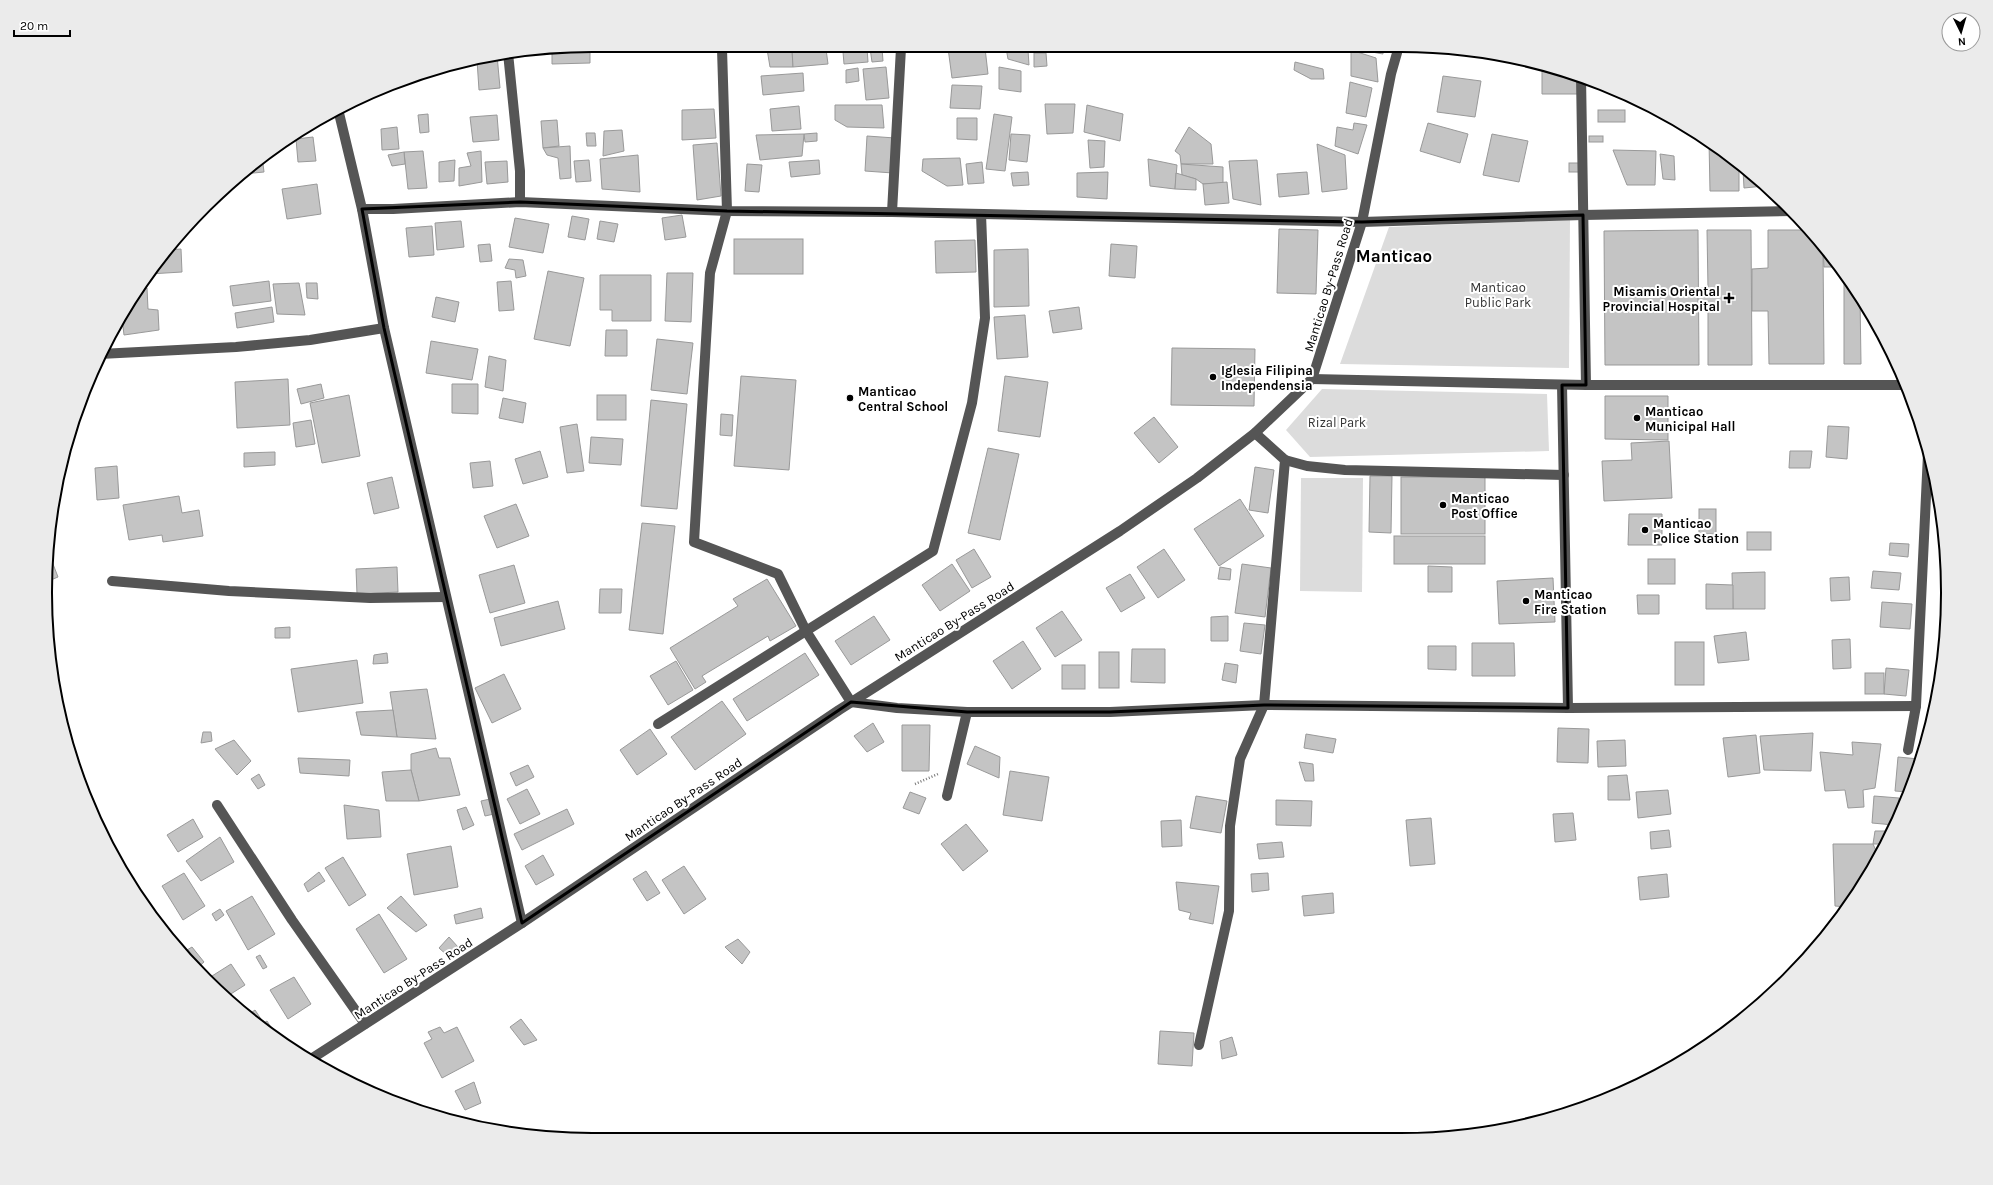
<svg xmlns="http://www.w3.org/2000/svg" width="1993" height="1185" font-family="Karla,sans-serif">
  <rect width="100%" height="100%" fill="#fff"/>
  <g fill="#dcdcdc">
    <path d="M1570 220 1569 368 1340 364 1389 227Z"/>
    <path d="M1322 389 1547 394 1549 451 1310 457 1286 430Z"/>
    <path d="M1301 478H1363L1362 592 1300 591Z"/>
  </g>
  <g fill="#c4c4c4" stroke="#999">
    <path d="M1383 46V54L1355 49 1354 47Z"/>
    <path d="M853 48H867L868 62 844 64 843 52 854 51Z"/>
    <path d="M870 48H882L883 61 872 62Z"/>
    <path d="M948 48H985L988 74 952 78Z"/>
    <path d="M1006 48 1028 50 1029 65 1008 59Z"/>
    <path d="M590 49V63L552 64V50Z"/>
    <path d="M767 49H792L793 67H770Z"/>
    <path d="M792 49H826L828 64 793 67Z"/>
    <path d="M1351 50 1376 58 1378 82 1351 76Z"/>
    <path d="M1034 53H1046L1047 66 1034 67Z"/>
    <path d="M497 55 500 88 479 90 477 60Z"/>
    <path d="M1295 62 1323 69 1324 79H1311L1294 70Z"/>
    <path d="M886 67 889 98 866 100 863 69Z"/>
    <path d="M999 67 1021 71V92L999 89Z"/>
    <path d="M858 68 859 81 846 83V70Z"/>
    <path d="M1542 70H1557L1577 74 1578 94H1542Z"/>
    <path d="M803 73 804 91 763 95 761 76Z"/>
    <path d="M1443 76 1481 81 1475 117 1437 112Z"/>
    <path d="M1350 82 1372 88 1366 117 1346 113Z"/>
    <path d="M952 85 982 86 980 109 950 108Z"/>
    <path d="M1045 104H1075L1073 133 1047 134Z"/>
    <path d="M835 105H882L884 128 847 127 835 120Z"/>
    <path d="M1087 105 1123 114 1120 141 1084 132Z"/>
    <path d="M799 106 801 129 772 131 770 109Z"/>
    <path d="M714 109 716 138 682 140V110Z"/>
    <rect x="1598" y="110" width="27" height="12"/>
    <path d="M428 114 429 132 420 133 418 115Z"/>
    <path d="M994 114 1012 117 1005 171 986 169Z"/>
    <path d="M497 115 499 140 473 142 470 117Z"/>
    <path d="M957 118H977V140L957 139Z"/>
    <path d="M557 120 559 146 543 148 541 121Z"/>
    <path d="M1354 123 1367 125 1358 154 1335 146 1337 127 1353 130Z"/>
    <path d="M1428 123 1468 134 1460 163 1420 151Z"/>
    <path d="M397 127 399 149 382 150 381 129Z"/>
    <path d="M1189 127 1211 144 1213 164H1181L1180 155 1175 151Z"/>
    <path d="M622 130 624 151 603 156 604 131Z"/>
    <path d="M586 133H595L596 146H587Z"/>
    <path d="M817 133V141L805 142 804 134Z"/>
    <path d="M804 134 802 156 760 160 756 135Z"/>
    <path d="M1011 134 1030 135 1027 162 1009 160Z"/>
    <path d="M1492 134 1528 141 1519 182 1483 175Z"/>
    <path d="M867 136 895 138 893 173 865 171Z"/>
    <rect x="1589" y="136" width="14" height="6"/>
    <path d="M313 137 316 161 298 162 296 139Z"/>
    <path d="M1088 140 1105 141 1104 167 1090 168Z"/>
    <path d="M1709 141 1739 166V191H1710Z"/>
    <path d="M717 143 721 196 697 200 693 145Z"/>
    <path d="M1317 144 1345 155 1347 189 1322 192Z"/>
    <path d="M570 146 571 178 560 179 558 158 547 155 543 148Z"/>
    <path d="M1613 150 1656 151 1655 185H1627Z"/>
    <path d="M423 151 427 188 408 189 404 152Z"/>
    <path d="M481 151 482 182 459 186V168L471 166 467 153Z"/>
    <path d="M404 152 405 164 392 166 388 155Z"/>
    <path d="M1660 154 1674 156 1675 180 1663 179Z"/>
    <path d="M638 155 640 192 602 189 600 159Z"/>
    <path d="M262 156 264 172 243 174 259 158Z"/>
    <path d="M960 158 963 185 947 186 922 171 923 159Z"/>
    <path d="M1148 159 1177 165 1175 189 1150 186Z"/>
    <path d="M455 160 454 181 439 182V162Z"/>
    <path d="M589 160 591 181 576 182 574 161Z"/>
    <path d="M819 160 820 174 791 177 789 162Z"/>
    <path d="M1257 160 1261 205 1233 199 1229 161Z"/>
    <path d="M507 161 508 182 487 184 485 162Z"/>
    <path d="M982 162 984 183 968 184 966 164Z"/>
    <rect x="1569" y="163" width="10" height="9"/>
    <path d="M747 164 762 165 759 192 745 191Z"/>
    <path d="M1181 164 1223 167V183L1203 184 1196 179 1182 175Z"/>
    <path d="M1743 170 1764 186 1744 188Z"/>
    <path d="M1028 172 1029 185 1013 186 1011 173Z"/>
    <path d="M1108 172 1107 199 1077 197V173Z"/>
    <path d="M1307 172 1309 194 1279 197 1277 174Z"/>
    <path d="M1176 173 1196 179V190L1175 189Z"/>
    <path d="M1227 182 1229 203 1205 205 1203 184Z"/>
    <path d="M317 184 321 214 287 219 282 189Z"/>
    <path d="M682 215 686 237 665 240 662 218Z"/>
    <path d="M572 216 589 219 585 240 568 237Z"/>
    <path d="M515 218 549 224 543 253 509 247Z"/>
    <path d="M461 221 464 247 437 250 435 223Z"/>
    <path d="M600 221 618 224 614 242 597 239Z"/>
    <path d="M432 226 434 255 409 257 406 228Z"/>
    <path d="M1279 229 1318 230 1316 294 1277 293Z"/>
    <path d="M1698 230 1699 365H1605L1604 231Z"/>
    <path d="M1707 230H1751L1752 365H1708V304H1698V288H1708Z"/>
    <path d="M1768 230H1807L1823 249 1824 364H1769L1768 311H1752V269L1768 268Z"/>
    <rect x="734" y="239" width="69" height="35"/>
    <path d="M975 240 976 272 936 273 935 241Z"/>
    <path d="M490 244 492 261 480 262 478 245Z"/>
    <path d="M1111 244 1137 246 1135 278 1109 276Z"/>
    <path d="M181 249 182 272 149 274 158 259 168 250Z"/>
    <path d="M1028 249 1029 306 994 307V250Z"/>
    <path d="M1823 249 1838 267H1824Z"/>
    <path d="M509 259 523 260 526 276 516 278 515 270 505 268Z"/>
    <path d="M548 271 584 278 570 346 534 339Z"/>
    <path d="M667 273H693L691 322 665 321Z"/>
    <path d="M1844 274 1860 297 1861 364H1844Z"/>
    <path d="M600 275H651V321H612V310H600Z"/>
    <path d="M269 281 271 301 233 306 230 286Z"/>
    <path d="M511 281 514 310 499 311 497 282Z"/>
    <path d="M299 283 305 315 277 314 273 284Z"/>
    <path d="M306 283H317L318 299 307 298Z"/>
    <path d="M147 288 148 309 158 310 159 330 124 335 122 318 139 289Z"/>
    <path d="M436 297 459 302 455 322 432 317Z"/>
    <path d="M272 307 274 322 237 328 235 313Z"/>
    <path d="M1079 307 1082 329 1053 333 1049 311Z"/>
    <path d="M1025 315 1028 357 997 359 994 317Z"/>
    <path d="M606 330H627V356H605Z"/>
    <path d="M657 339 693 343 687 394 651 390Z"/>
    <path d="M431 341 478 349 472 380 426 373Z"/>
    <path d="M1172 348 1255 349 1254 406 1171 405Z"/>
    <path d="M489 356 506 360 503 391 485 387Z"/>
    <path d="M741 376 796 380 789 470 734 466Z"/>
    <path d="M1005 376 1048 382 1040 437 998 431Z"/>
    <path d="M288 379 290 425 237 428 235 382Z"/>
    <path d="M321 384 324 398 301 404 297 389Z"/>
    <path d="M452 384H478V414L452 413Z"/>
    <path d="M349 395 360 456 322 463 310 403Z"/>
    <rect x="597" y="395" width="29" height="25"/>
    <path d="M1605 396H1668V440L1605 439Z"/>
    <path d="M503 398 526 403 523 423 499 418Z"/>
    <path d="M651 400 687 404 677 509 641 506Z"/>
    <path d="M721 414 733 415 732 436 720 435Z"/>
    <path d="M1154 417 1178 447 1159 463 1134 433Z"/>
    <path d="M311 420 315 444 296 447 293 423Z"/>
    <path d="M577 424 584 471 567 473 560 427Z"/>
    <path d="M1828 426 1849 427 1847 459 1826 457Z"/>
    <path d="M591 437 623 439 621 465 589 463Z"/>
    <path d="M1669 441 1672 498 1604 501 1602 461 1632 460 1631 443Z"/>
    <path d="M988 448 1019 454 1000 540 968 533Z"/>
    <path d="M540 451 548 477 523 484 515 459Z"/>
    <path d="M1790 451H1812L1810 468H1789Z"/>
    <path d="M275 452V465L244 467V453Z"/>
    <path d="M490 461 493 486 473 488 470 463Z"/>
    <path d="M117 466 119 498 97 500 95 468Z"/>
    <path d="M1255 467 1274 470 1268 513 1249 510Z"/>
    <path d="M1370 476H1392L1391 533 1369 532Z"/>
    <path d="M392 477 399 508 374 514 367 483Z"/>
    <rect x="1401" y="477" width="84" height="57"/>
    <path d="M179 496 182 513 199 510 203 536 163 542 162 535 129 540 123 505Z"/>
    <path d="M1240 499 1264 536 1219 566 1194 529Z"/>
    <path d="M516 504 529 536 497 548 484 516Z"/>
    <rect x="1699" y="509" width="17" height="25"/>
    <path d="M1629 514H1662V545H1628Z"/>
    <path d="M642 523 675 526 663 634 629 630Z"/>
    <rect x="1747" y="532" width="24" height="18"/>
    <rect x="1394" y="536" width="91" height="28"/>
    <path d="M1890 543 1909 544 1908 557 1889 555Z"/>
    <path d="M974 549 991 577 972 588 956 560Z"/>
    <path d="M1164 549 1185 580 1158 598 1137 567Z"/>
    <path d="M48 551 58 577 46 582Z"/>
    <rect x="1648" y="559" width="27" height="25"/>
    <path d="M952 564 970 591 940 611 922 585Z"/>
    <path d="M1242 564 1271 568 1265 617 1235 613Z"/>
    <path d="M514 565 525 603 490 613 479 575Z"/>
    <path d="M1428 566 1452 567V592H1428Z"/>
    <path d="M397 567 398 592 357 594 356 569Z"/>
    <path d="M1220 567 1231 569 1230 580 1218 579Z"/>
    <path d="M1873 571 1901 573 1899 590 1871 588Z"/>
    <path d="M1765 572V609H1733L1732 573Z"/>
    <path d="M1130 574 1145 598 1121 612 1106 588Z"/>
    <path d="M1849 577 1850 600 1831 601 1830 578Z"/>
    <path d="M1553 578 1555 622 1499 624 1497 581Z"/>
    <path d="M767 579 796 626 770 641 768 636 702 676 706 682 695 689 670 648 738 606 733 599Z"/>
    <path d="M1706 584 1733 585V609H1706Z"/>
    <path d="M600 589H622L621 613H599Z"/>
    <path d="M1637 595H1659V614H1638Z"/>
    <path d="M558 601 565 629 501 646 494 618Z"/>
    <path d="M1882 602 1912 604 1910 629 1880 627Z"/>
    <path d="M1062 611 1082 640 1055 657 1036 628Z"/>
    <path d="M874 616 890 640 851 665 835 641Z"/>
    <path d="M1228 616V641H1211V617Z"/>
    <path d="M1244 623 1265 625 1261 654 1240 651Z"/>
    <path d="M290 627V638H275V628Z"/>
    <path d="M1746 632 1749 660 1718 663 1714 636Z"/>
    <path d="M1850 639 1851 668 1833 669 1832 640Z"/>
    <path d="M1023 641 1041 669 1012 689 993 661Z"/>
    <rect x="1675" y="642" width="29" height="43"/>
    <path d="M1472 643H1514L1515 676H1472Z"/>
    <path d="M1428 646H1456V670L1428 669Z"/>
    <path d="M1132 649H1165V683L1131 682Z"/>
    <rect x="1099" y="652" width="20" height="36"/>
    <path d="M387 653 388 663 373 664 374 655Z"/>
    <path d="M805 653 819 675 747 721 733 699Z"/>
    <path d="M357 660 363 703 298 712 291 669Z"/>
    <path d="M676 661 693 690 668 705 650 676Z"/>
    <path d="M1225 663 1238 665 1236 683 1222 680Z"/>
    <rect x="1062" y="665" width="23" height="24"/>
    <path d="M1886 668 1909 670 1906 696 1884 694Z"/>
    <rect x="1865" y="673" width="19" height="21"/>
    <path d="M504 674 521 709 492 723 475 688Z"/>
    <path d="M427 689 436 739 397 737 390 692Z"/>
    <path d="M722 701 746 734 695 770 671 737Z"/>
    <path d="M393 710 397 737 361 735 356 712Z"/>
    <path d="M873 723 884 742 867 752 854 736Z"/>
    <path d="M902 725H930L929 771H902Z"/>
    <path d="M1558 728 1589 729 1588 763 1557 762Z"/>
    <path d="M650 729 667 754 637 775 620 750Z"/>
    <path d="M203 732H211L212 741 201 743Z"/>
    <path d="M1813 733 1811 771 1764 770 1760 736Z"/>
    <path d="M1306 734 1336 739 1333 753 1304 748Z"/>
    <path d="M1756 735 1760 773 1728 777 1723 738Z"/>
    <path d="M234 740 251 761 237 775 215 749Z"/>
    <path d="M1625 740 1626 766 1598 767 1597 741Z"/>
    <path d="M1852 742 1881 744 1875 788 1863 790 1864 807 1848 808 1845 790 1825 791 1820 752 1853 755Z"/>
    <path d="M975 746 1000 757 999 778 967 764Z"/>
    <path d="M436 748 439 758H450L460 795 419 801 411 770V754Z"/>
    <path d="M1898 757 1919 759 1909 792 1895 791Z"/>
    <path d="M298 758 350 760 349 776 300 773Z"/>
    <path d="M1299 762 1313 764 1314 781H1305Z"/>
    <path d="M528 765 534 777 516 786 510 773Z"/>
    <path d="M411 770 419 801H386L382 772Z"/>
    <path d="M1010 771 1049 777 1042 821 1003 815Z"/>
    <path d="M259 774 265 785 258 789 251 779Z"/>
    <path d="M1627 775 1630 800H1608V776Z"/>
    <path d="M527 789 540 814 520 824 507 799Z"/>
    <path d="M1668 790 1671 814 1638 818 1636 792Z"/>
    <path d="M910 792 926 798 919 814 903 808Z"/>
    <path d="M1196 796 1227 801 1221 833 1190 828Z"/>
    <path d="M1874 796 1899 798 1897 819 1894 825 1872 823Z"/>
    <path d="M490 799 494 814 485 816 481 801Z"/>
    <path d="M1276 800 1312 801 1311 826 1276 825Z"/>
    <path d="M344 805 379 810 381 837 347 839Z"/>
    <path d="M466 807 474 825 463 830 457 810Z"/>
    <path d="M567 809 574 824 522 850 514 834Z"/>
    <path d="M1573 813 1576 840 1555 842 1553 814Z"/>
    <path d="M1431 818 1435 864 1410 866 1406 820Z"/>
    <path d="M193 819 203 837 178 852 167 835Z"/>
    <path d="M1181 820 1182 846 1162 847 1161 821Z"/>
    <path d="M966 824 988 851 963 871 941 844Z"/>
    <path d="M1669 830 1671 847 1651 849 1650 832Z"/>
    <path d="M1875 831H1890L1884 844H1873Z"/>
    <path d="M220 837 234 862 201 881 186 861Z"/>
    <path d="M1282 842 1284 857 1259 859 1257 844Z"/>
    <path d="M1833 844H1873L1878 855 1856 897 1847 907 1835 906Z"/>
    <path d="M451 846 458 887 414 895 407 854Z"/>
    <path d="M543 855 554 875 536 885 525 866Z"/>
    <path d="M343 857 366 895 349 906 325 868Z"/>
    <path d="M684 866 706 899 684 914 662 880Z"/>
    <path d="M646 871 660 893 647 901 633 879Z"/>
    <path d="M319 872 325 881 308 892 304 884Z"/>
    <path d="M184 873 205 906 183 920 162 886Z"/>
    <path d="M1268 873 1269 890 1252 892 1251 874Z"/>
    <path d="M1667 874 1669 897 1640 900 1638 877Z"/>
    <path d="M1176 882 1219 886 1213 924 1189 919 1191 913 1179 910Z"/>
    <path d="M1333 893 1334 913 1304 916 1302 896Z"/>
    <path d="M252 896 275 934 248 950 226 911Z"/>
    <path d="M401 896 427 925 416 932 387 908Z"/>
    <path d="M481 908 483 918 456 924 454 915Z"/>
    <path d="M220 909 224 915 216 921 212 914Z"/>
    <path d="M379 914 407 959 384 973 356 929Z"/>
    <path d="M449 937 458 947 449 957 439 948Z"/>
    <path d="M738 939 750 952 742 964 725 947Z"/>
    <path d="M192 947 204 962 196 969 182 953Z"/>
    <path d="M260 955 267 967 263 969 256 957Z"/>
    <path d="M231 964 245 985 226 997 212 976Z"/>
    <path d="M294 977 311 1004 288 1019 270 990Z"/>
    <path d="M255 1010 261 1019 256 1021 248 1015Z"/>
    <path d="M521 1019 537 1040 524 1045 510 1027Z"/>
    <path d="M267 1021 279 1040 261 1025Z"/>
    <path d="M440 1027 444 1033 457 1027 474 1061 442 1078 424 1043 432 1039 428 1032Z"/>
    <path d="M1160 1031 1194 1033 1192 1066 1158 1064Z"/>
    <path d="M1232 1037 1237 1055 1222 1059 1220 1041Z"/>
    <path d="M474 1082 481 1103 465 1110 455 1091Z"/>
  </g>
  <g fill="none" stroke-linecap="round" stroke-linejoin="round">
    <path stroke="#777" stroke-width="2.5" stroke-dasharray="1 2" stroke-linecap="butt" d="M915 784 938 774"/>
    <g stroke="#555" stroke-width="10">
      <path d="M722 49 727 211 710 273 694 542 778 574 806 631 851 702 897 708 967 712H1110L1264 705 1568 708 1916 706"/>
      <path d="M508 53 520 171V202"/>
      <path d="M1581 76 1586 385"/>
      <path d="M338 109 362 209 384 328 522 923"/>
      <path d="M362 209H393L520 202 727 211 892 212 1362 222 1583 215 1793 211"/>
      <path d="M892 212 901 48"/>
      <path d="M100 354 236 347 310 340 384 328"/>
      <path d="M1312 379 1586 385H1907"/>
      <path d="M1562 385 1568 708"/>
      <path d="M1285 460 1307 466 1345 470 1564 475"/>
      <path d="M112 581 229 591 370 598 446 597"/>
      <path d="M658 724 933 551 972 403 985 318 981 214"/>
      <path d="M1908 750 1916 706 1928 454"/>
      <path d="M947 796 967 712"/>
      <path d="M217 805 292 920 365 1024"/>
      <path d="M1199 1045 1229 911 1230 826 1240 759 1264 705 1285 460 1255 433"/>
      <path d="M311 1059 522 923 839 710 1120 531 1197 478 1255 433 1312 379 1362 222 1391 74 1399 46"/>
    </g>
  </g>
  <path fill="none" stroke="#000" stroke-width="3" stroke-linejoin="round" d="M520 202 727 211 1362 222 1583 215 1586 385H1562L1568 708 1264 705 1110 712H967L851 702 522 923 384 328 362 209Z"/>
  <g fill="#000" stroke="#fff" stroke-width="1.5">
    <path d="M1727 292h4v4h4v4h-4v4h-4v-4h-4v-4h4z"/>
    <circle cx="1213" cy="377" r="4"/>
    <circle cx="850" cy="398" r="4"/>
    <circle cx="1637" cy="418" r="4"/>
    <circle cx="1443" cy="505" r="4"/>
    <circle cx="1645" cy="530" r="4"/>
    <circle cx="1526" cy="601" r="4"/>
  </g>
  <g text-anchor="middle" stroke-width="4" stroke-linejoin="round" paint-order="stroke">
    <g font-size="13" fill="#000" stroke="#fff">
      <text transform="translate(1328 285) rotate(-73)" y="5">Manticao By-Pass Road</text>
      <text transform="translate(954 621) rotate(-32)" y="5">Manticao By-Pass Road</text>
      <text transform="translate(683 799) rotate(-34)" y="5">Manticao By-Pass Road</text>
      <text transform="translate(413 978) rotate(-33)" y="5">Manticao By-Pass Road</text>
    </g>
    <g font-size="13" fill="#333" stroke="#fff">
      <text x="1498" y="292">Manticao<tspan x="1498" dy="15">Public Park</tspan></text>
      <text x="1337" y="427">Rizal Park</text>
    </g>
    <g font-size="13" font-weight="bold" fill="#000" stroke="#fff" text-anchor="start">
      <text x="1720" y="296" text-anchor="end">Misamis Oriental<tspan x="1720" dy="15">Provincial Hospital</tspan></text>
      <text x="1221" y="375">Iglesia Filipina<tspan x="1221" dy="15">Independensia</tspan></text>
      <text x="858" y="396">Manticao<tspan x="858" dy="15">Central School</tspan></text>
      <text x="1645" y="416">Manticao<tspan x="1645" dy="15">Municipal Hall</tspan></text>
      <text x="1451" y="503">Manticao<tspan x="1451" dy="15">Post Office</tspan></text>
      <text x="1653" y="528">Manticao<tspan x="1653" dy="15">Police Station</tspan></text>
      <text x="1534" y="599">Manticao<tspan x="1534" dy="15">Fire Station</tspan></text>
    </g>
    <g font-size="17" font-weight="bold" fill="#000" stroke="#fff">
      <text x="1394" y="262">Manticao</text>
    </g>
  </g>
  <path d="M0 0H1993V1185H0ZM592 52H1401A540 540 0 0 1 1941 592V593A540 540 0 0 1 1401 1133H592A540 540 0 0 1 52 593V592A540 540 0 0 1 592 52Z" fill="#ebebeb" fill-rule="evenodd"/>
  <path fill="none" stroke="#000" stroke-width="2" d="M592 52H1401A540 540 0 0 1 1941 592V593A540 540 0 0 1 1401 1133H592A540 540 0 0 1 52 593V592A540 540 0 0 1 592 52Z"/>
  <g transform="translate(1961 32) rotate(175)"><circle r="19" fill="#ffffff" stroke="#999999"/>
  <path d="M0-3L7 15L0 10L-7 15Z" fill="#000000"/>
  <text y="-6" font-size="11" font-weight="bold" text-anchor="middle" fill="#000000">N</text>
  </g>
  <path d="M14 30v6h56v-6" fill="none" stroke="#000000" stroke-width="2"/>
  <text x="20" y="30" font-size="12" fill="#000000" stroke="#ffffff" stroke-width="3" paint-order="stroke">20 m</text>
</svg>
